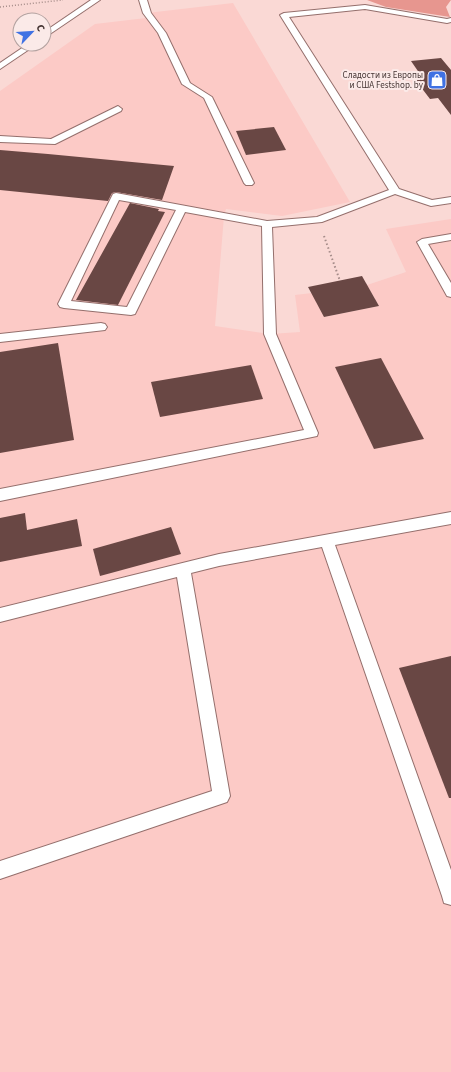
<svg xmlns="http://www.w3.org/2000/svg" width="451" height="1072" font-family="'Source Sans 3',sans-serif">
  <rect width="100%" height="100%" fill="#fad9d5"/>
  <path fill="#fccac6" d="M233 3 350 202 282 216 226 209 224 216 215 326 270 334 300 332 295 295 312 293 324 317 379 306 367 285 406 272 386 229 451 219V1072H0V91L95 24 146 18 147 13Z"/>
  <path fill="#e7968f" d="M367 0H451L446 7 450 17 386 7Z"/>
  <g fill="#694744">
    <path d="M441 58 451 70V115L438 98 430 99 414 78 422 77 411 61Z"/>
    <path d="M274 127 286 150 246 155 236 131Z"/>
    <path d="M0 150 48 154 174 166 162 200 116 192 112 193 108 201 0 190Z"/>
    <path d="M130 203 159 209 158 211 165 212 118 305 76 300Z"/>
    <path d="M362 276 379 306 324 317 308 287Z"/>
    <path d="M58 343 74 440 0 453V352Z"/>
    <path d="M381 358 424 439 374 449 335 367Z"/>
    <path d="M251 365 263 399 160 417 151 382Z"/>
    <path d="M25 513 27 530 77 519 82 546 0 562V518Z"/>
    <path d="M171 527 181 554 100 576 93 549Z"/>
    <path d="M451 656V798H449L399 668Z"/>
  </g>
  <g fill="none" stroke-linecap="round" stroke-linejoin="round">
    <g stroke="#946f6c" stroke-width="2">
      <g id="lane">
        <path d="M91 0H100L44 38V32Z"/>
        <path d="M139 0H147L151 13 166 33 190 83 212 97 254 183 252 185H246L244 183 204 98 182 84 158 33 143 13Z"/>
        <path d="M365 5 447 19 451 18V22L447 23 365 9 289 17 399 189 432 200 451 197V203L431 206 395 194 322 222 272 227 276 334 318 433 317 436 0 501V489L304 430 264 334 262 226 185 212 135 314 131 315 64 308 60 307 58 304 113 194 116 193 267 221 317 217 389 190 280 15 284 13ZM119 200 176 210 127 307 71 301Z"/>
        <path d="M28 44H37L0 69V63Z"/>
        <path d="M118 106 122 109 121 111 55 144 0 142V136L51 139Z"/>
        <path d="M451 234V240L428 244 451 283V297L447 296 417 242 422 239Z"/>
        <path d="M101 323 105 324 107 327 105 330 0 342V334Z"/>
        <path d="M451 512V524L335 545 451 870V905L444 903 442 896 322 547 219 566 191 573 230 796 227 802 0 879V861L212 791 177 577 0 622V608L219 554Z"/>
      </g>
    </g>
    <path stroke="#a58c89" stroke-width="1.5" stroke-dasharray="1 2" stroke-linecap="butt" d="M0 7 63 0"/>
    <path stroke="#a58c89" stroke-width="2" stroke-dasharray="1.5 2.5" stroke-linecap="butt" d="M324 236 340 281"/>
    <use href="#lane" fill="#fff" fill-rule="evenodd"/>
  </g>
  <defs>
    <g id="shop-square" transform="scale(1)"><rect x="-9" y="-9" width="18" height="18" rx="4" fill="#4072e3" stroke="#fbeae8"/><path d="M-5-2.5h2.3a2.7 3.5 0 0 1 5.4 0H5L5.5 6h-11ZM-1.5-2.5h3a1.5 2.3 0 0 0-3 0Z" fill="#fff"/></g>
  </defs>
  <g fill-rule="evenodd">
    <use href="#shop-square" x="437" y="80"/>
  </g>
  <g text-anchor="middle" stroke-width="4" stroke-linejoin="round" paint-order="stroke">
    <g font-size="9" fill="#463634" stroke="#fbeae8" text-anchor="end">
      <text x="423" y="78">Сладости из Европы<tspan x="423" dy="10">и США Festshop. by</tspan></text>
    </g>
  </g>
  <g transform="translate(32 32) rotate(65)"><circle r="19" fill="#fbeae8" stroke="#b3a2a0"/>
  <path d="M0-3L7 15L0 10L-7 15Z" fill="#4072e3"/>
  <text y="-6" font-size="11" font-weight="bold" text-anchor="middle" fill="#463634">С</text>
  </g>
</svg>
